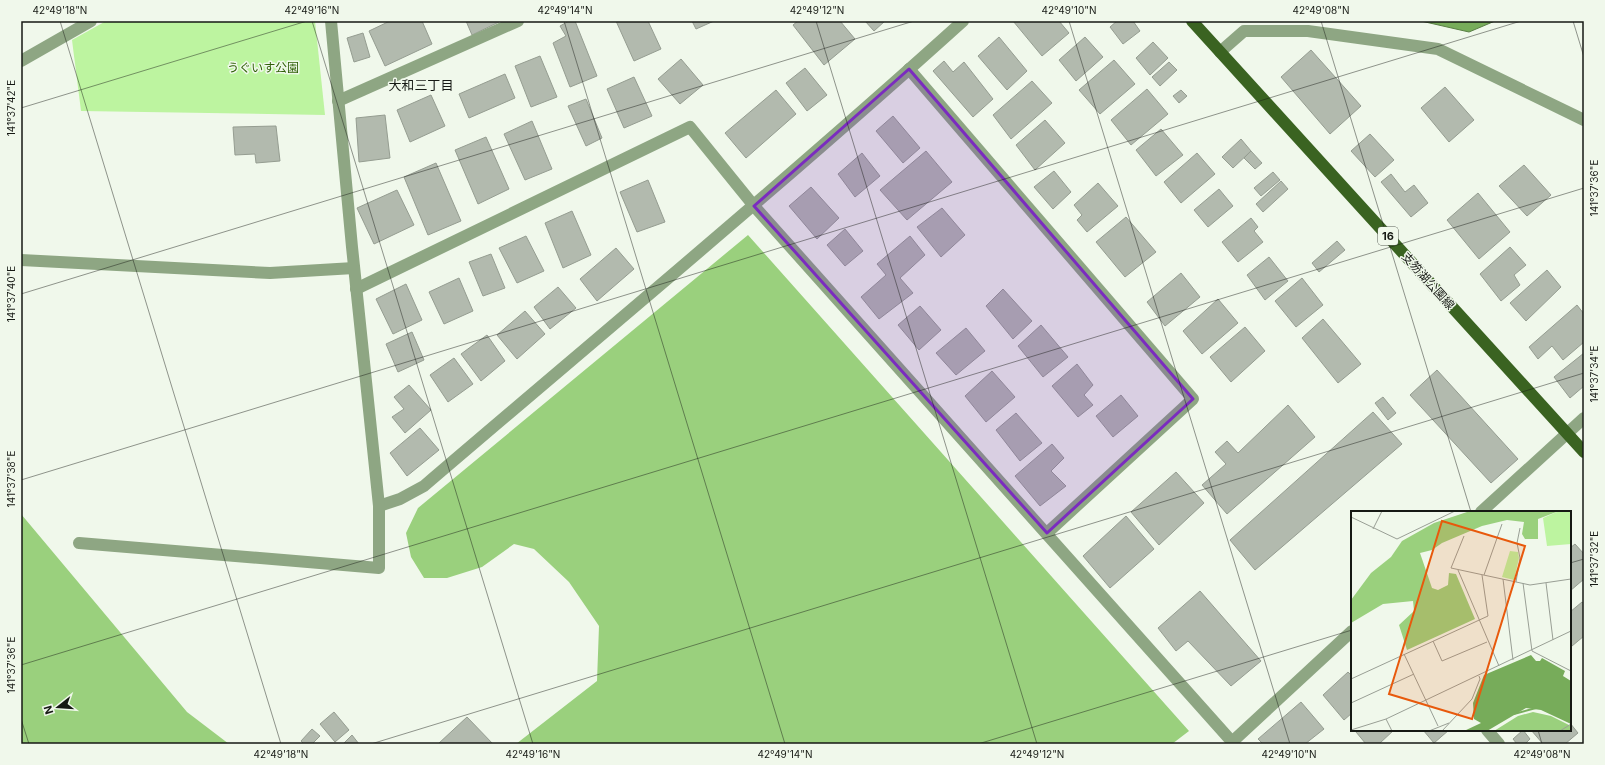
<svg xmlns="http://www.w3.org/2000/svg" width="1605" height="765" font-family="Inter,'Noto Sans JP',sans-serif">
  <rect width="100%" height="100%" fill="#f0f8eb"/>
  <path fill="#bdf4a0" d="M106 21H315L325 115 81 111 72 40Z"/>
  <g fill="#9ad07d">
    <path d="M748 235 1189 731 1172 744H516L597 681 599 626 569 582 534 549 514 544 482 567 447 578H424L411 557 406 533 418 508Z"/>
    <path d="M21 514 187 712 229 744H21Z"/>
  </g>
  <path fill="#77ac5a" stroke="#5a8045" d="M1421 21H1495L1469 32Z"/>
  <g fill="#b2baae" stroke="#959d91">
    <path d="M390 21H422L432 44 385 66 369 31Z"/>
    <path d="M466 21H499V22L472 35Z"/>
    <path d="M569 21H575L597 76 570 87 553 43 566 36 560 26Z"/>
    <path d="M616 21H648L661 49 634 61Z"/>
    <path d="M692 21H714L696 29Z"/>
    <path d="M798 21H840L855 39 824 65 793 25Z"/>
    <path d="M865 21H885L874 31Z"/>
    <path d="M1013 21H1059L1069 33 1042 56Z"/>
    <path d="M1117 21H1133L1140 31 1123 44 1110 27Z"/>
    <path d="M363 33 370 57 354 62 347 38Z"/>
    <path d="M999 37 1027 71 1007 90 978 56Z"/>
    <path d="M1085 37 1103 57 1076 81 1059 60Z"/>
    <path d="M1153 42 1168 58 1150 75 1136 58Z"/>
    <path d="M1311 50 1361 106 1330 134 1281 77Z"/>
    <path d="M540 56 557 97 531 107 515 66Z"/>
    <path d="M681 59 703 85 680 104 658 79Z"/>
    <path d="M1114 60 1135 84 1100 114 1079 90Z"/>
    <path d="M944 61 953 72 964 62 993 99 973 117 933 71Z"/>
    <path d="M1169 62 1177 70 1160 86 1152 77Z"/>
    <path d="M805 68 827 95 807 111 786 83Z"/>
    <path d="M505 74 515 98 469 118 459 94Z"/>
    <path d="M634 77 652 116 624 128 607 89Z"/>
    <path d="M1032 81 1052 103 1011 139 993 115Z"/>
    <path d="M1445 87 1474 120 1449 142 1421 108Z"/>
    <path d="M1147 89 1168 114 1131 145 1111 120Z"/>
    <path d="M776 90 796 114 746 158 725 133Z"/>
    <path d="M1181 90 1187 96 1179 103 1173 96Z"/>
    <path d="M431 95 445 126 410 142 397 110Z"/>
    <path d="M586 99 602 138 586 146 568 106Z"/>
    <path d="M385 115 390 158 359 162 356 118Z"/>
    <path d="M893 116 920 148 903 163 876 131Z"/>
    <path d="M1045 120 1065 143 1035 170 1016 145Z"/>
    <path d="M532 121 552 169 525 180 504 134Z"/>
    <path d="M276 126 280 161 256 163 255 154 235 155 233 127Z"/>
    <path d="M1161 129 1183 155 1156 176 1136 150Z"/>
    <path d="M1370 134 1394 160 1375 177 1351 151Z"/>
    <path d="M486 137 509 189 478 204 455 150Z"/>
    <path d="M1241 139 1251 151 1233 168 1222 157Z"/>
    <path d="M926 151 952 182 907 220 880 190Z"/>
    <path d="M1251 151 1262 163 1255 169 1244 158Z"/>
    <path d="M862 153 880 176 855 197 838 174Z"/>
    <path d="M1197 153 1215 174 1181 203 1164 182Z"/>
    <path d="M436 163 461 221 428 235 404 177Z"/>
    <path d="M1524 165 1551 195 1527 216 1499 186Z"/>
    <path d="M1054 171 1071 192 1053 209 1034 187Z"/>
    <path d="M1273 172 1280 180 1261 196 1254 188Z"/>
    <path d="M1391 174 1405 192 1414 185 1428 203 1411 217 1381 182Z"/>
    <path d="M648 180 665 222 637 232 620 192Z"/>
    <path d="M1281 181 1288 189 1263 212 1256 204Z"/>
    <path d="M1098 183 1118 206 1087 232 1077 220 1082 215 1074 205Z"/>
    <path d="M811 187 839 218 817 239 789 206Z"/>
    <path d="M1219 189 1233 206 1208 227 1194 210Z"/>
    <path d="M397 190 414 225 374 244 357 208Z"/>
    <path d="M1478 193 1510 232 1479 259 1447 220Z"/>
    <path d="M942 208 965 235 941 257 917 227Z"/>
    <path d="M572 211 591 255 563 268 545 223Z"/>
    <path d="M1126 217 1156 252 1125 277 1096 242Z"/>
    <path d="M1251 218 1258 227 1254 231 1263 242 1238 262 1222 242Z"/>
    <path d="M845 229 863 251 845 266 827 245Z"/>
    <path d="M526 236 544 271 517 283 499 248Z"/>
    <path d="M910 236 925 255 900 278 913 293 879 319 861 297 886 275 877 264Z"/>
    <path d="M1337 241 1345 250 1319 272 1312 263Z"/>
    <path d="M1510 247 1526 265 1514 275 1520 285 1501 301 1480 274Z"/>
    <path d="M616 248 634 269 597 301 580 279Z"/>
    <path d="M491 254 505 288 483 296 469 262Z"/>
    <path d="M1269 257 1288 281 1265 300 1247 275Z"/>
    <path d="M1547 270 1561 287 1526 321 1510 303Z"/>
    <path d="M1181 273 1200 297 1165 326 1147 302Z"/>
    <path d="M459 278 473 311 444 324 429 292Z"/>
    <path d="M1302 278 1323 305 1296 327 1275 301Z"/>
    <path d="M406 284 422 320 393 334 376 299Z"/>
    <path d="M558 287 576 308 550 329 534 307Z"/>
    <path d="M1003 289 1032 321 1013 339 986 306Z"/>
    <path d="M1218 299 1238 323 1202 354 1183 331Z"/>
    <path d="M1577 305 1584 314V342L1563 360 1552 346 1538 359 1529 347Z"/>
    <path d="M920 306 941 330 919 350 898 325Z"/>
    <path d="M525 311 545 334 517 359 497 335Z"/>
    <path d="M1323 319 1361 364 1338 383 1302 338Z"/>
    <path d="M1041 325 1068 357 1043 377 1018 346Z"/>
    <path d="M1245 327 1265 351 1231 382 1210 357Z"/>
    <path d="M966 328 985 351 956 375 936 353Z"/>
    <path d="M412 332 424 360 398 372 386 344Z"/>
    <path d="M487 335 505 361 481 381 461 354Z"/>
    <path d="M1584 353V386L1570 398 1554 377Z"/>
    <path d="M454 358 473 384 448 402 430 375Z"/>
    <path d="M1077 364 1093 385 1084 395 1093 405 1078 417 1052 386Z"/>
    <path d="M1437 370 1518 459 1491 483 1410 395Z"/>
    <path d="M992 371 1015 397 986 422 965 396Z"/>
    <path d="M409 385 431 410 405 433 392 417 404 409 394 397Z"/>
    <path d="M1121 395 1138 416 1113 437 1096 416Z"/>
    <path d="M1383 397 1396 413 1388 420 1375 403Z"/>
    <path d="M1288 405 1315 437 1227 514 1202 485 1226 464 1215 452 1227 441 1238 453Z"/>
    <path d="M1373 412 1402 444 1255 570 1230 540Z"/>
    <path d="M1016 413 1042 443 1020 461 996 430Z"/>
    <path d="M420 428 439 450 407 476 390 453Z"/>
    <path d="M1052 444 1064 458 1051 471 1066 486 1040 506 1015 476Z"/>
    <path d="M1176 472 1204 503 1159 545 1131 512Z"/>
    <path d="M1126 516 1154 549 1110 588 1083 556Z"/>
    <path d="M1575 544 1584 554V579L1570 591V548Z"/>
    <path d="M1200 591 1261 661 1231 686 1188 641 1176 651 1158 628Z"/>
    <path d="M1582 602 1584 604V636L1572 646 1570 644V612Z"/>
    <path d="M1348 672 1352 676V713L1344 720 1323 695Z"/>
    <path d="M1301 702 1324 729 1305 744H1263L1258 739Z"/>
    <path d="M334 712 349 730 335 742 320 724Z"/>
    <path d="M467 717 493 744H438Z"/>
    <path d="M1570 723 1578 733 1565 744H1543L1531 730H1570Z"/>
    <path d="M312 729 320 736 312 744H304L301 741Z"/>
    <path d="M1358 730H1394L1380 743 1382 744H1366L1356 732Z"/>
    <path d="M1423 730H1449L1434 743Z"/>
    <path d="M1523 730 1530 739 1525 744H1517L1513 739Z"/>
    <path d="M352 735 359 744H343Z"/>
  </g>
  <g fill="none" stroke-linecap="round" stroke-linejoin="round">
    <g stroke="#8ea683" stroke-width="12">
      <path d="M1220 52 1244 31H1308L1438 49 1584 120"/>
      <path d="M21 61 91 21"/>
      <path d="M909 69 1193 399 1047 533"/>
      <path d="M338 101 518 21"/>
      <path d="M21 260 270 273 354 268"/>
      <path d="M356 289 690 127 754 206 1234 744"/>
      <path d="M379 506 400 499 424 486C604 332 787 180 963 21"/>
      <path d="M1481 512 1584 418"/>
      <path d="M79 543 379 568V506L352 247 331 21"/>
      <path d="M1487 730 1499 744"/>
      <path d="M1232 742 1352 631"/>
    </g>
    <path stroke="#3a6321" stroke-width="12" d="M1192 21 1584 452"/>
  </g>
  <path fill="#7b2cbf" fill-opacity="0.2" stroke="#7b2cbf" stroke-width="3" stroke-linejoin="round" d="M909 69 1193 399 1047 533 754 206Z"/>
  <path fill="none" stroke="#161914" stroke-width="1" stroke-opacity="0.45" d="M60 21 281 744M312 21 533 744M564 21 785 744M816 21 1037 744M1069 21 1290 744M1321 21 1471 512M1573 21 1584 57M21 108 307 21M21 294 914 21M21 480 1521 21M1570 563 1584 559M21 665 1584 188M21 719 29 744M1538 730 1542 744M371 744 1584 373M978 744 1352 630"/>
  <g text-anchor="middle" stroke-width="3" stroke-linejoin="round" paint-order="stroke">
    <rect fill="#f0f8eb" stroke="#575c54" stroke-width="1" x="1378" y="227" width="20" height="18" rx="3"/>
    <g font-size="11" font-weight="bold" fill="#161914">
      <text x="1388" y="240">16</text>
    </g>
    <g font-size="12" fill="#2f5f06" stroke="#f0f8eb">
      <text x="263" y="72">うぐいす公園</text>
    </g>
    <g font-size="12" fill="#161914" stroke="#f0f8eb">
      <text transform="translate(1428 281) rotate(48)" y="4">支笏湖公園線</text>
    </g>
    <g font-size="13" fill="#161914" stroke="#f0f8eb">
      <text x="421" y="90">大和三丁目</text>
    </g>
  </g>
  <g transform="translate(1351 511)">
    <rect width="220" height="220" fill="#f0f8eb"/>
    <path d="M208 0H220V33L196 35 192 7ZM159 40 167 41 168 47 163 69 151 66Z" fill="#bdf4a0"/>
    <path d="M119 0H208L187 8V28H174L171 23 173 11 156 9 131 15 91 32 81 39 69 42 81 77 87 79 97 74 98 62 105 63 124 108 56 139 48 114 63 100 62 90 32 93 0 112V89L20 62 40 46 51 30 83 12ZM182 201 200 205 220 215V220H143L167 205Z" fill="#9ad07d"/>
    <path d="M180 144 185 150H189L191 147 214 160 212 165 220 170V213L190 199 175 197 136 220H113L130 212 123 208 122 192 133 164Z" fill="#77ac5a"/>
    <path fill="none" stroke="#77ac5a" stroke-width="2" d="M163 203 185 197"/>
    <path fill="none" stroke="#999f95" stroke-width="1" d="M0 6 46 28 104 0M22 18 31 0M113 25 100 57 179 74 220 68M107 59 148 155M133 64 151 13M152 68 162 149M165 71 169 47 166 32 169 17M172 72 181 140 220 160M195 72 202 129M82 130 91 150 136 131M53 143 87 215M0 168 137 105 131 64M0 192 63 163M35 208 41 220M0 219 35 208 220 120M78 220 98 212M91 220 121 188 129 168 128 165M209 220 220 213"/>
    <path fill="#e8590c" fill-opacity="0.15" stroke="#e8590c" stroke-width="2" d="M91 10 174 35 121 208 38 183Z"/>
    <rect width="220" height="220" fill="none" stroke="#161914" stroke-width="2"/>
  </g>
  <rect width="1605" height="765" fill="none" stroke="#f0f8eb" stroke-width="44"/>
  <g transform="translate(58 707) rotate(253)" stroke="#f0f8eb" stroke-width="3" paint-order="stroke">
  <path d="M0-3L7 15L0 10L-7 15Z" fill="#161914"/>
  <text y="-6" font-size="11" font-weight="bold" text-anchor="middle" fill="#161914">N</text>
  </g>
  <rect x="22" y="22" width="1561" height="721" fill="none" stroke="#161914" stroke-width="1.5"/>
  <g font-size="10" text-anchor="middle" fill="#161914">
    <text x="60" y="14">42°49'18"N</text>
    <text x="312" y="14">42°49'16"N</text>
    <text x="565" y="14">42°49'14"N</text>
    <text x="817" y="14">42°49'12"N</text>
    <text x="1069" y="14">42°49'10"N</text>
    <text x="1321" y="14">42°49'08"N</text>
    <text transform="translate(11 108) rotate(-90)" y="4">141°37'42"E</text>
    <text transform="translate(1594 188) rotate(-90)" y="4">141°37'36"E</text>
    <text transform="translate(11 294) rotate(-90)" y="4">141°37'40"E</text>
    <text transform="translate(1594 374) rotate(-90)" y="4">141°37'34"E</text>
    <text transform="translate(11 479) rotate(-90)" y="4">141°37'38"E</text>
    <text transform="translate(1594 559) rotate(-90)" y="4">141°37'32"E</text>
    <text transform="translate(11 665) rotate(-90)" y="4">141°37'36"E</text>
    <text x="281" y="758">42°49'18"N</text>
    <text x="533" y="758">42°49'16"N</text>
    <text x="785" y="758">42°49'14"N</text>
    <text x="1037" y="758">42°49'12"N</text>
    <text x="1289" y="758">42°49'10"N</text>
    <text x="1542" y="758">42°49'08"N</text>
  </g>
</svg>
